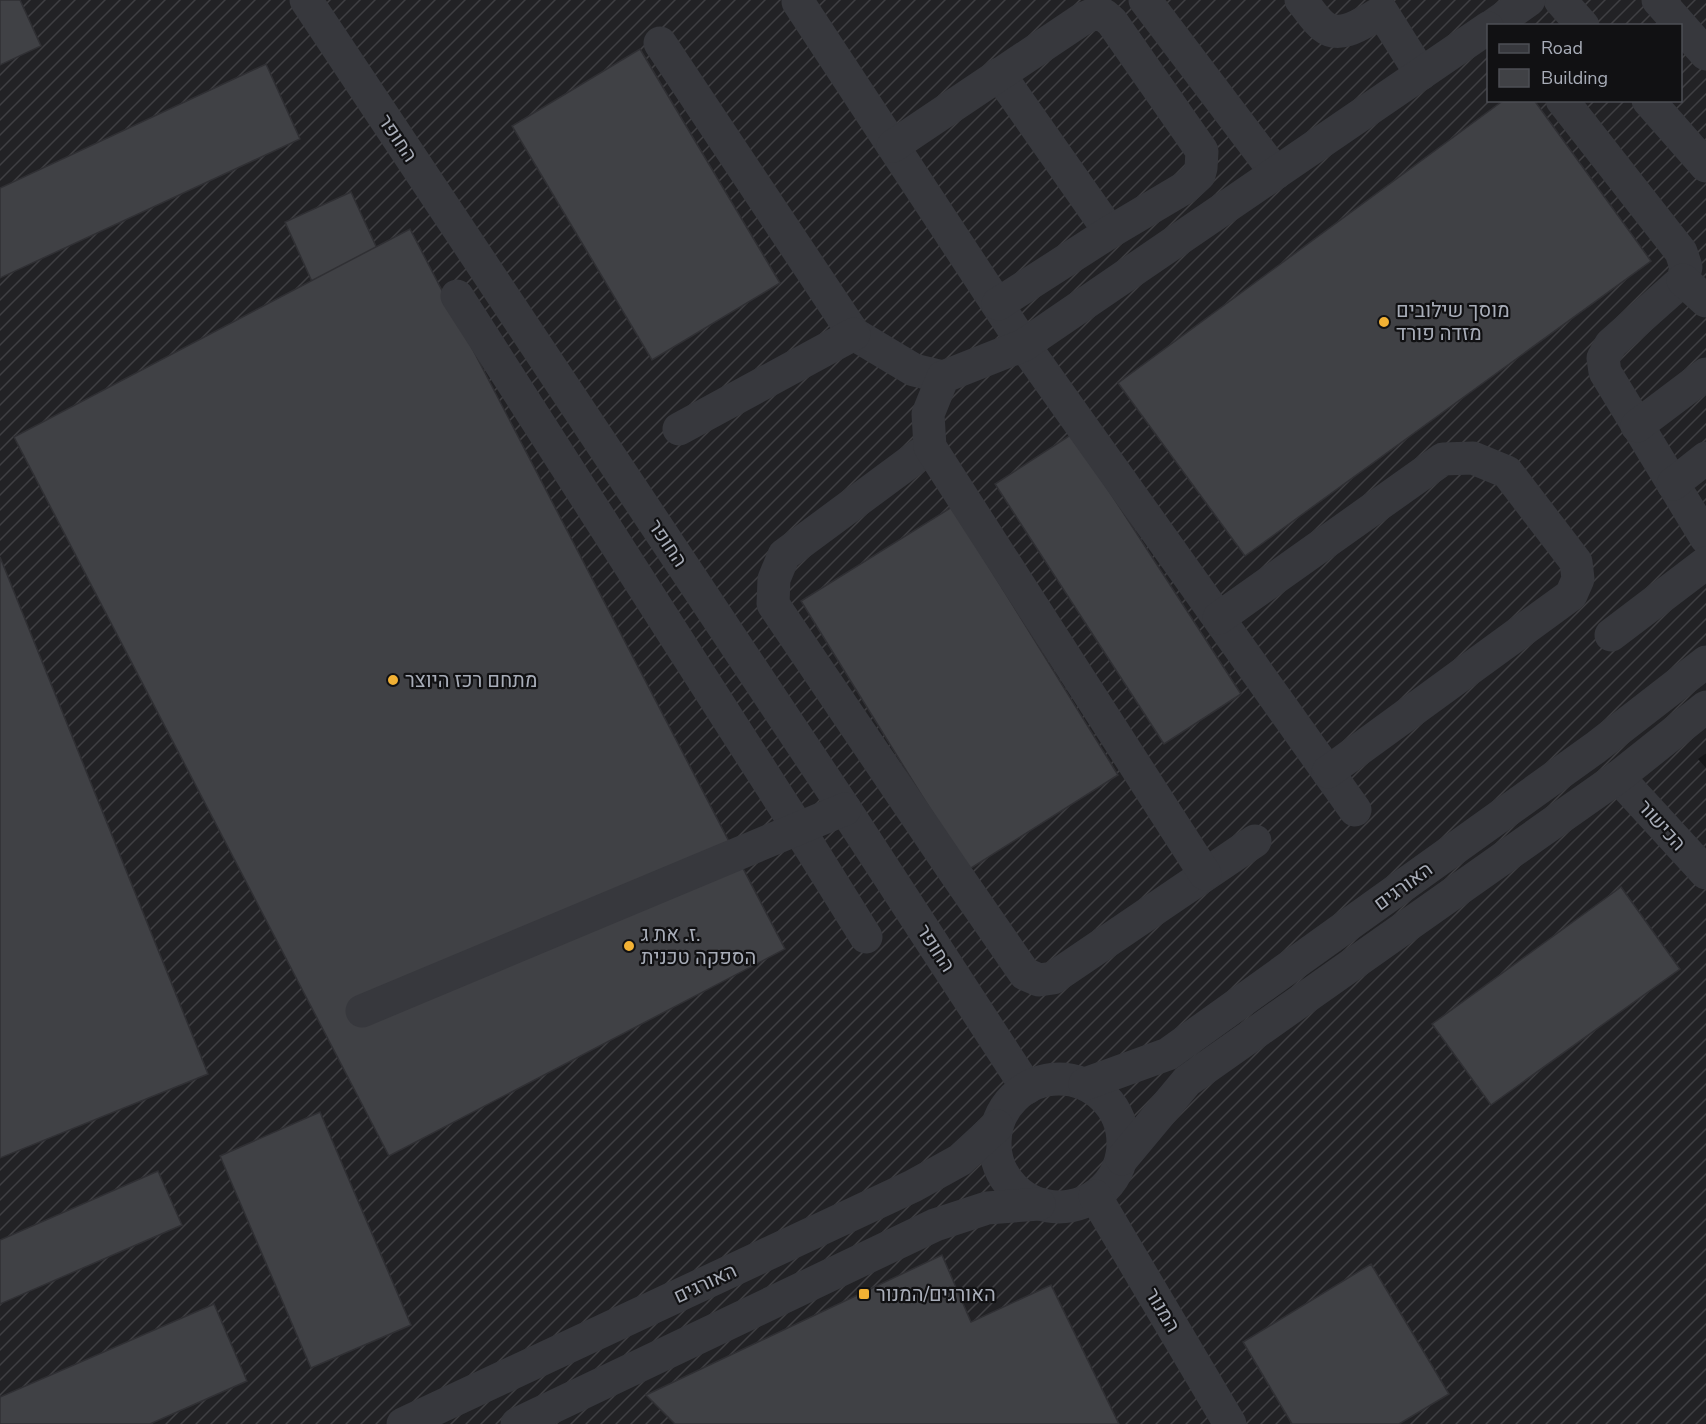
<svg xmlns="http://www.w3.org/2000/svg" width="1706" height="1424" font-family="'Nunito Sans',Heebo,sans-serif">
  <defs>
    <pattern id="industrial-furrows" width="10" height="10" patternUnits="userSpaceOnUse" patternTransform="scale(1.5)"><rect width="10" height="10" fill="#222225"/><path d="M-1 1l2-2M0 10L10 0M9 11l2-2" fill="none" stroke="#3f3f43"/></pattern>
  </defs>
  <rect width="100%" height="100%" fill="#161618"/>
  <path fill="url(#industrial-furrows)" fill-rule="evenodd" d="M0 0H1706V753L1698 759 1706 768V1424H0ZM1488 26H1680V100H1488Z"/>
  <g fill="#404145" stroke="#303034" stroke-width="1.5">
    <path d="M0 0H20L41 46 0 65Z"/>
    <path d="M640 49 780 283 652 360 512 126Z"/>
    <path d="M266 64 300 139 0 278V188Z"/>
    <path d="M1504 100H1534L1651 261 1245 556 1118 383Z"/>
    <path d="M351 192 380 255 314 286 285 222Z"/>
    <path d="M410 229 785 949 389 1156 14 437Z"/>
    <path d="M1072 434 1241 694 1164 744 995 484Z"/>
    <path d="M952 507 1118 775 968 870 801 601Z"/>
    <path d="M0 557 208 1074 0 1158Z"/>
    <path d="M1621 887 1680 969 1491 1105 1432 1024Z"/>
    <path d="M320 1112 411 1325 311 1368 220 1156Z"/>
    <path d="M158 1171 182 1225 0 1304V1240Z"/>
    <path d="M942 1255 971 1322 1051 1285 1119 1424H675L646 1395Z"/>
    <path d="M1371 1264 1449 1394 1399 1424H1292L1243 1342Z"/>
    <path d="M214 1304 247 1381 150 1424H0V1397Z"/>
  </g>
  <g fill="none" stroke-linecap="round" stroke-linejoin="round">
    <g stroke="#37383d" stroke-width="33">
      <path d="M306 0 845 809 1027 1088"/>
      <path d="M1145 0 1276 173"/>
      <path d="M1301 0C1308 8 1315 20 1323 26 1341 41 1365 21 1382 12L1421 74"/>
      <path d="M1560 0 1583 26"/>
      <path d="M1658 0 1706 54"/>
      <path d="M798 2 1024 345 1355 810"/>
      <path d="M1492 26 1529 0"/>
      <path d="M660 43 854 334 914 370 943 377"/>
      <path d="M999 74 1110 232"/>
      <path d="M1562 100 1681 252 1686 267 1683 280 1611 344 1603 358 1605 372 1706 538"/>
      <path d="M1648 100 1706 166"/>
      <path d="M893 146 1084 18 1094 14 1104 15 1112 22 1202 151 1201 168 1199 175 1186 187 1110 232 998 304"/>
      <path d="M1683 280 1706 301"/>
      <path d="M457 296 798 828 866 937"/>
      <path d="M1637 426 1706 374"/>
      <path d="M679 429 854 334"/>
      <path d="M930 447 784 555 774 579 773 604 951 867 1025 974 1039 980 1053 978 1255 841"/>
      <path d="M1673 484 1706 458"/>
      <path d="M1219 618 1443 459 1473 458 1507 472 1576 562 1578 579 1571 595 1328 772"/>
      <path d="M1611 635 1706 563"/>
      <path d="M1618 777 1706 873"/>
      <path d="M1205 874 930 447 928 414 943 377 1024 345 1488 28"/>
      <path d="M362 1011 845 809"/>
      <circle cx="1059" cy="1143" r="64"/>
      <path d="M1085 1084 1168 1054 1595 748 1706 662"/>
      <path d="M1122 1159 1187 1081 1618 777 1706 707"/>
      <path d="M1095 1196 1230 1424"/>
      <path d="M403 1424 913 1186 960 1160 997 1126"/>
      <path d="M517 1424 935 1225 987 1208 1039 1204"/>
    </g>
  </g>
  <g fill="#f2b134" stroke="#111113" stroke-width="2">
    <circle cx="1384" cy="322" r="6"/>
    <circle cx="393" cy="680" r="6"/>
    <circle cx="629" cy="946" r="6"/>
    <rect x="858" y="1288" width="12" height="12" rx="3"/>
  </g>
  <g text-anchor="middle" stroke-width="4.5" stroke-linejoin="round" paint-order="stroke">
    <g font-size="20" fill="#a8adb8" stroke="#111113">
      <text transform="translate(398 138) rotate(56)" y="7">החופר</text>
      <text transform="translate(668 543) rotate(56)" y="7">החופר</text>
      <text transform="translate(1662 825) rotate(48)" y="7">הכישור</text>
      <text transform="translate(1403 886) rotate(-36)" y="7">האורגים</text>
      <text transform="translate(936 948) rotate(57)" y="7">החופר</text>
      <text transform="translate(705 1283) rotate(-25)" y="7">האורגים</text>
      <text transform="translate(1163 1310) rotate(59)" y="7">המנור</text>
    </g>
    <g font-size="20" fill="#a8adb8" stroke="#111113" text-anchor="start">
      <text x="1396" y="317">מוסך שילובים<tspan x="1396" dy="23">מזדה פורד</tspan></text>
      <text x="405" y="687">מתחם רכז היוצר</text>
      <text x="641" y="941">ז. את ג.<tspan x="641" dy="23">הספקה טכנית</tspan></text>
      <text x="876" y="1301">האורגים/המנור</text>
    </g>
  </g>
  <rect x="1487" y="24" width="195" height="78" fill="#111113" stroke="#4d4f55" stroke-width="1.5"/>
  <rect x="1499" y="44" width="30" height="9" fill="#37383d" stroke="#4d4f55" stroke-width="1.5"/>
  <text x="1541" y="54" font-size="18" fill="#a8adb8">Road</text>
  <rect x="1499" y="69" width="30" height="18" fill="#404145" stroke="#4d4f55" stroke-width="1.5"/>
  <text x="1541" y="84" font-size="18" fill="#a8adb8">Building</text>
</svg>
